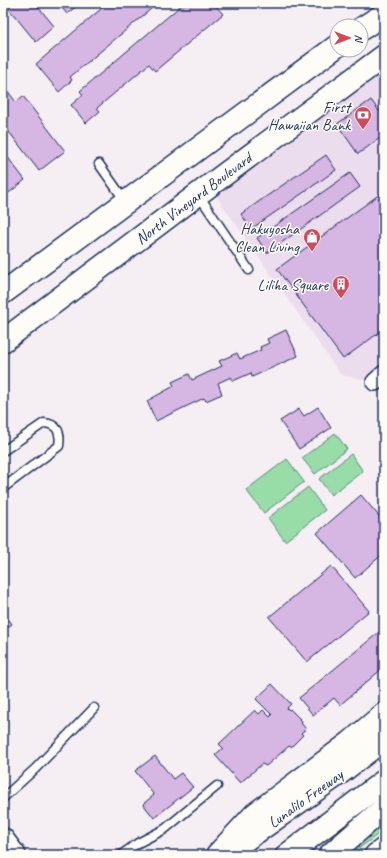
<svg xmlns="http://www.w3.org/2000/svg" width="387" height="858" font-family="Caveat,sans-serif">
  <rect width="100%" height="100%" fill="#f5eef3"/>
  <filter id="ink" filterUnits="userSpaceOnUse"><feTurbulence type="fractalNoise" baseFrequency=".025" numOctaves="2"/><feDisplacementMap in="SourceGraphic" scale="8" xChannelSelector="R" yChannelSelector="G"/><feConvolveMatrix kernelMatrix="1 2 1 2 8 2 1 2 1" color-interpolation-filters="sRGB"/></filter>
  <g filter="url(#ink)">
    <path fill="#ecddee" d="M384 66V374L375 382 341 375 209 186Z"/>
    <g fill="#98dca7" stroke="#5a8682">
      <path d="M335 433 347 449 315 474 302 458Z"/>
      <path d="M351 454 363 471 331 495 319 479Z"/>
      <path d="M287 459 304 482 264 513 246 490Z"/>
      <path d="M308 487 325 510 285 541 268 518Z"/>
      <path d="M384 820V830L350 855H341Z"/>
    </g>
    <g fill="#d6b6e2" stroke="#1b2f5e">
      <path d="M4 3H35L54 26 36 42Z"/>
      <path d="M58 3H80L67 14Z"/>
      <path d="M108 3H158L70 77 72 80 59 92 36 64Z"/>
      <path d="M184 3H213L223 14 155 71 149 64 97 108 100 111 86 123 71 105 83 95 80 91Z"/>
      <path d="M3 85 16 102 23 96 65 151 39 171 3 124Z"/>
      <path d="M371 100 379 111 384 108V135L358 154 337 124Z"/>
      <path d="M3 151 25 180 5 196 3 194Z"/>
      <path d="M326 155 336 170 251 229 241 214Z"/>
      <path d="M350 173 360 187 267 253 257 238Z"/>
      <path d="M384 191V329L343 359 277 269Z"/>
      <path d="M286 330 298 356 252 377 251 373 233 381 231 377 218 383 222 394 206 401 204 398 156 421 147 401 174 386 172 382 189 374 192 380 222 366 219 361 237 353 240 359 261 350 260 347 269 343 267 339Z"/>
      <path d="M318 407 331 428 299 449 280 421 299 409 304 416Z"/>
      <path d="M361 495 384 522V553L355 578 317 533Z"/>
      <path d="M331 566 369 611 307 662 269 617Z"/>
      <path d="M3 612 12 624 4 630 8 636 3 640Z"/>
      <path d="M384 628V667L340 705 334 698 313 715 299 698Z"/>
      <path d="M272 684 291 704 287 708 289 710 290 709 302 721 301 723 306 729 301 733 303 735 291 747 289 746 266 766 262 764 240 783 215 755 223 748 219 744 255 710 259 714 263 710 270 717 272 715 256 699Z"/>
      <path d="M155 756 173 779 181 773 193 787 154 818 143 804 154 795 135 771Z"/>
    </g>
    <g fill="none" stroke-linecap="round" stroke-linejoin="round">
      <g stroke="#1b2f5e" stroke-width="11">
        <g id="service">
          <path d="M99 164 125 201"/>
          <path d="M198 194 249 270"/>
          <path d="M3 451 44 423C58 424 61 433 59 446L3 488"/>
          <path d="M3 798 35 769 94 708"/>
          <path d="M121 855 138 843 165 829 217 786"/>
        </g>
      </g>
      <g stroke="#1b2f5e" stroke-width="20">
        <path id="minor" d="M375 382 384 374"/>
      </g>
      <g stroke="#1b2f5e" stroke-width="24">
        <path id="tertiary" d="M3 839 15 855"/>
      </g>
      <g stroke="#1b2f5e" stroke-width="25">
        <g id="primary">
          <path d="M361 29 384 14"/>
          <path d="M3 293 337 46"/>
          <path d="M3 341 209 186 384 56"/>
          <path d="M376 855 384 849"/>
        </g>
      </g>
      <g stroke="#1b2f5e" stroke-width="25">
        <g id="motorway">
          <path d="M241 843 340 773 384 739"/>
          <path d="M217 855 255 814 351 742 384 714"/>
          <path d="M287 855 384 781"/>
          <path d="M330 855 384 808"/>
        </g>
      </g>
      <use href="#service" stroke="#fdfcf7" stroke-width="8"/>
      <use href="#minor" stroke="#fdfcf7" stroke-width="17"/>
      <use href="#tertiary" stroke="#fdfcf7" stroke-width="21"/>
      <use href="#primary" stroke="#fdfcf7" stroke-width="22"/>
      <use href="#motorway" stroke="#fdfcf7" stroke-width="22"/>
    </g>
  </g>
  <defs>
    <g id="bank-pin" transform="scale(0.9)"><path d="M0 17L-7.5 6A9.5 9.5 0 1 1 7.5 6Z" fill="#d1495b" stroke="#fdfcf7"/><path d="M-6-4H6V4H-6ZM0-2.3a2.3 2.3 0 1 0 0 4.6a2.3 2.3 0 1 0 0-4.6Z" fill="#fff"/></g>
    <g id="shop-pin" transform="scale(0.9)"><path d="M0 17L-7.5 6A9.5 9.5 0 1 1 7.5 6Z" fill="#d1495b" stroke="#fdfcf7"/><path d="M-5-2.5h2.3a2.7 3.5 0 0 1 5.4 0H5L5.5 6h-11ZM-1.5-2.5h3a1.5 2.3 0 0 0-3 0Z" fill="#fff"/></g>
    <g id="building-pin" transform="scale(0.9)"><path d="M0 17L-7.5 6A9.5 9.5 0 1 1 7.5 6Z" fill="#d1495b" stroke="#fdfcf7"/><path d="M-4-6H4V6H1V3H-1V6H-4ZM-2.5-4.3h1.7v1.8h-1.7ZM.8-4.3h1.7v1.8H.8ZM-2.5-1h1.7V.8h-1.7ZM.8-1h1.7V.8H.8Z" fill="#fff"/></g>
  </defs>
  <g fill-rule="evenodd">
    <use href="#bank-pin" x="363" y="115"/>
    <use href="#shop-pin" x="312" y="237"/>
    <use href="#building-pin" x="341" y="284"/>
  </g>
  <g text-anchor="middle" stroke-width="3" stroke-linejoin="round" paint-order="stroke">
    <g font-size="16" fill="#1b2f5e" stroke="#fdfcf7" text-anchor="end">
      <text x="350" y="112">First<tspan x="350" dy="18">Hawaiian Bank</tspan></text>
      <text x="299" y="234">Hakuyosha<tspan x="299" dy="18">Clean Living</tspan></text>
      <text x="328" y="290">Liliha Square</text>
    </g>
    <g font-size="16" fill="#1b2f5e" stroke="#fdfcf7">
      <text transform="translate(193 198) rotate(-37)" y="6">North Vineyard Boulevard</text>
      <text transform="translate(305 798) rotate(-36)" y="6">Lunalilo Freeway</text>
    </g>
  </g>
  <rect width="387" height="858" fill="none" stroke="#fdfcf7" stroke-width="16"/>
  <rect x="8" y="8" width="371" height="842" fill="none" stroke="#1b2f5e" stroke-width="1.5" filter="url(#ink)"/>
  <g transform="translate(349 38) rotate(90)"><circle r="19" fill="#fdfcf7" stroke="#a3aaba"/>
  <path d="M0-3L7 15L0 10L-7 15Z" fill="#d1495b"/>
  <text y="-6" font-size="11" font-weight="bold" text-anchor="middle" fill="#1b2f5e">N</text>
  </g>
</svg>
